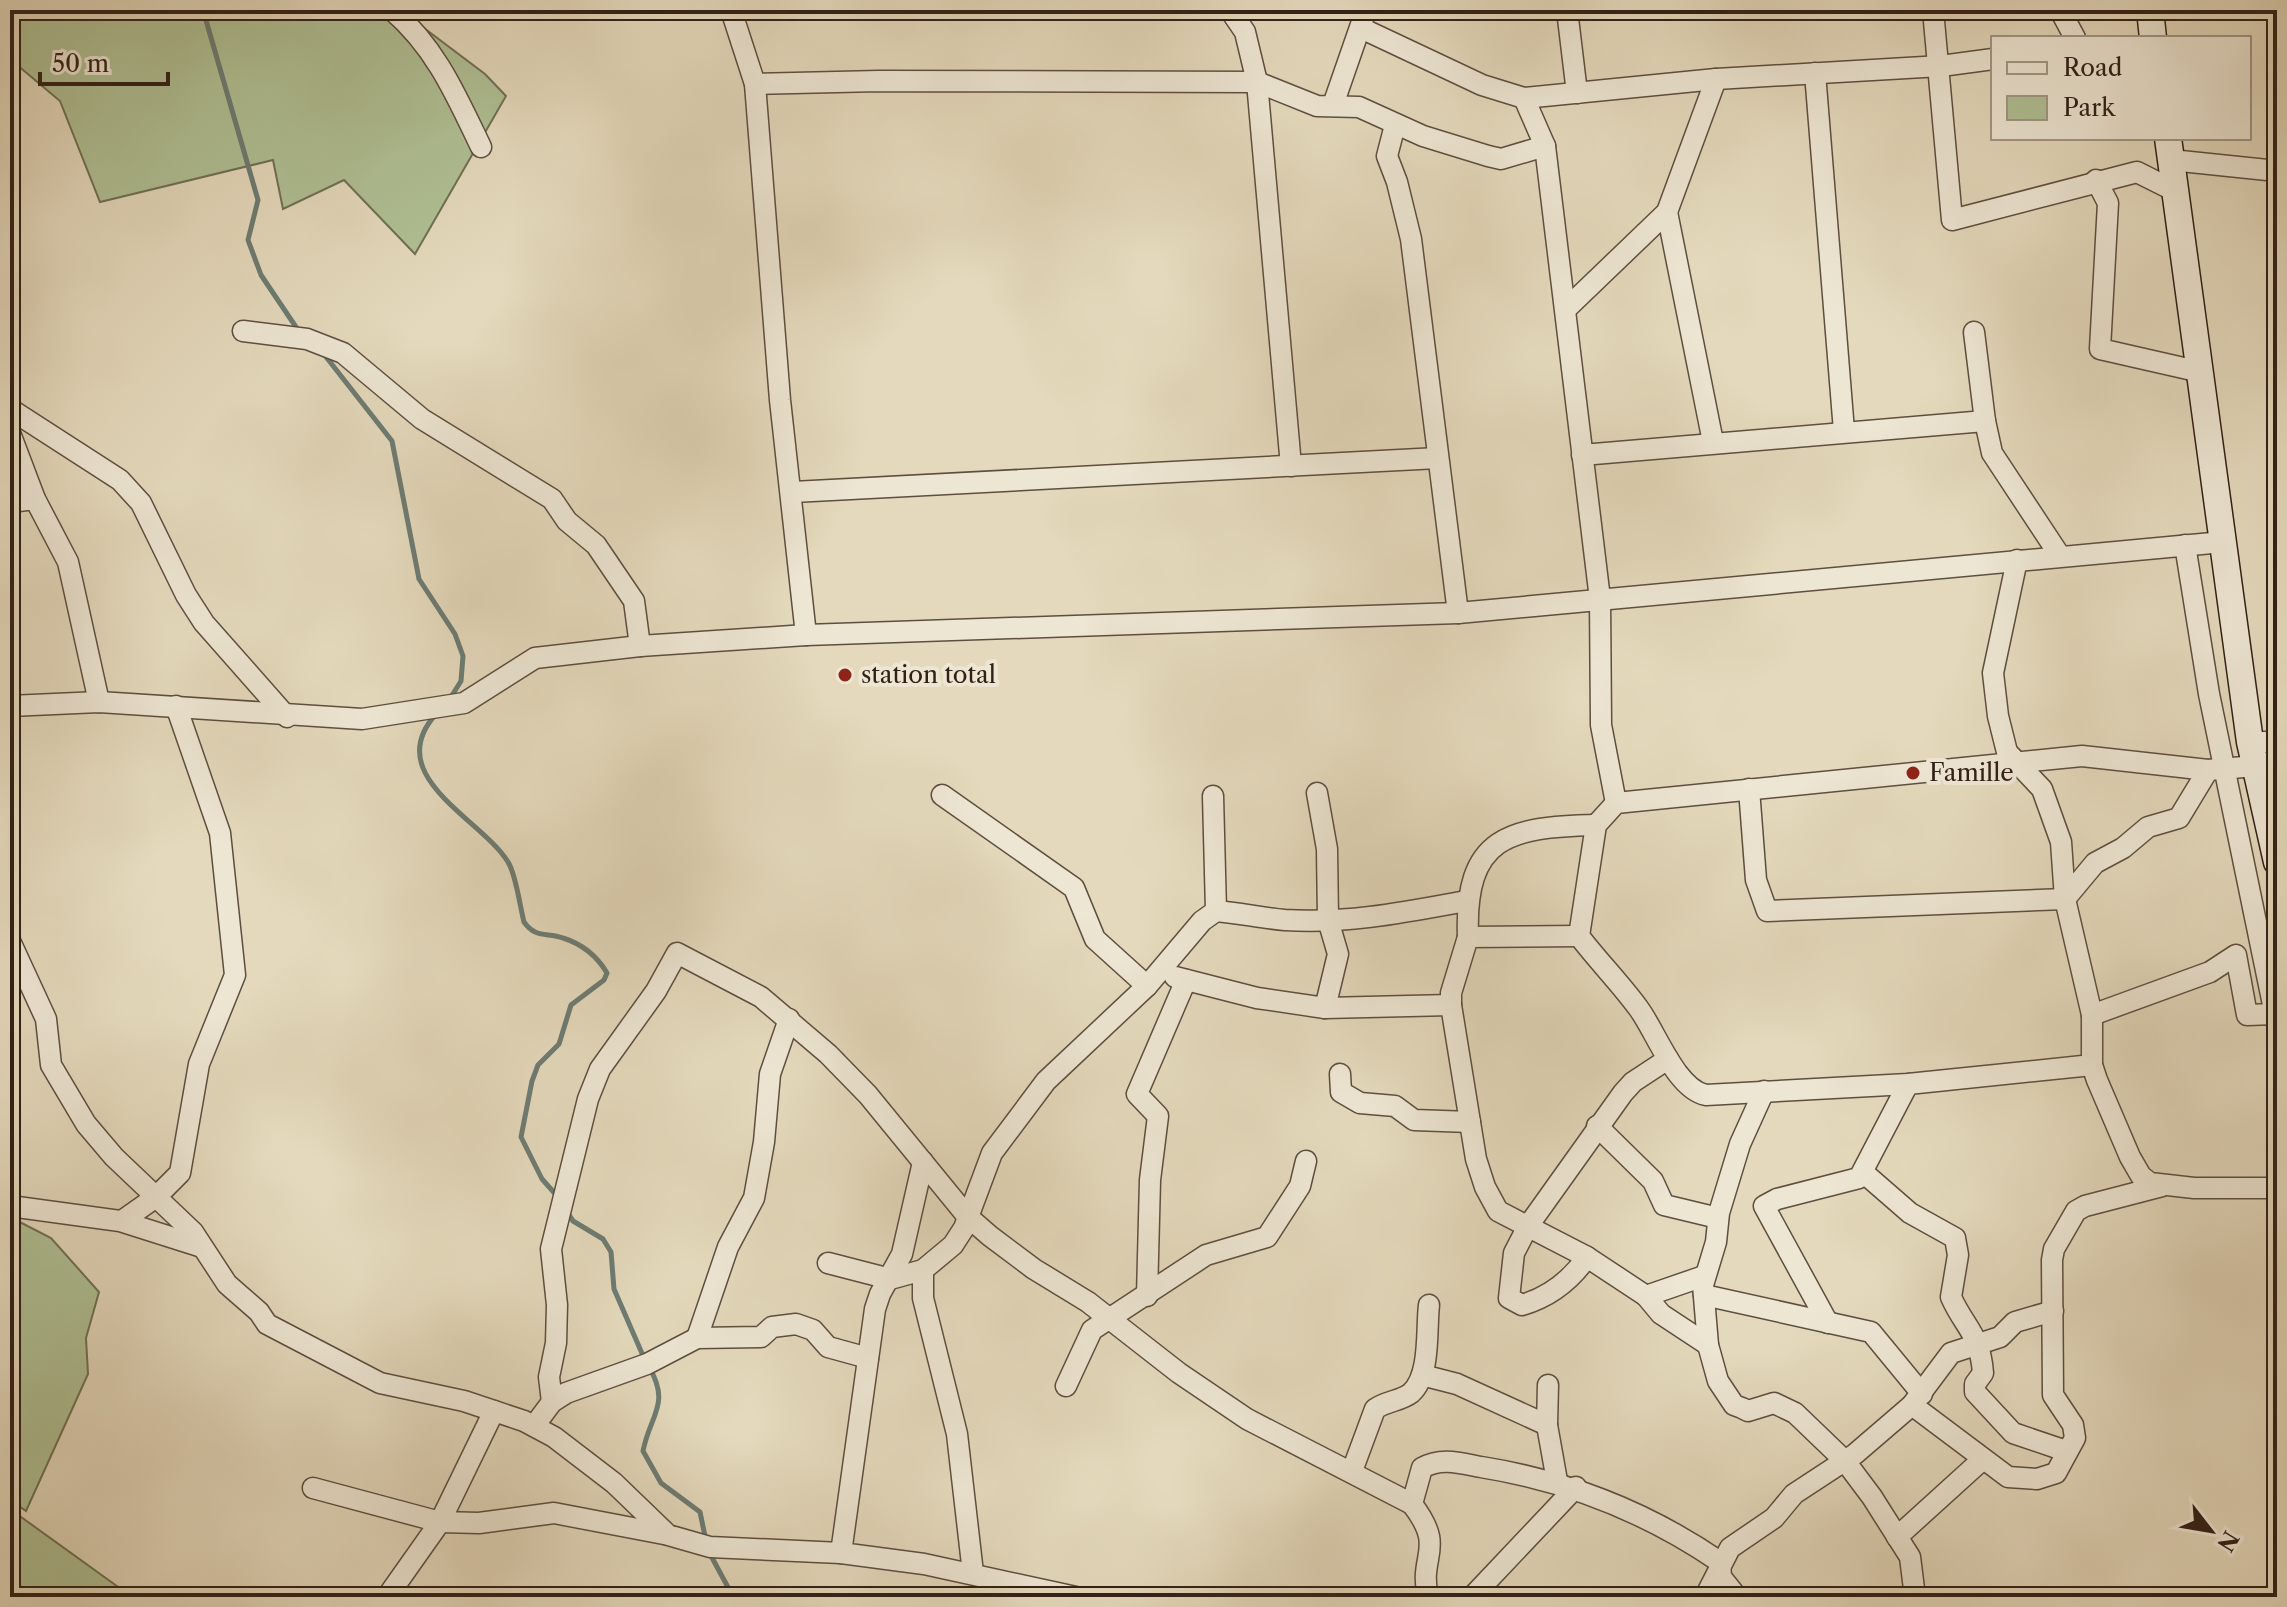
<svg xmlns="http://www.w3.org/2000/svg" width="2287" height="1607" font-family="'Libre Caslon Text',serif">
  <rect width="100%" height="100%" fill="#e4d9bc"/>
  <filter id="stains"><feTurbulence type="fractalNoise" baseFrequency=".0025" numOctaves="4"/><feColorMatrix values="0 0 0 0 .2 0 0 0 0 .09 0 0 0 0 .02 0 0 0 .5 -.17"/></filter>
  <radialGradient id="worn" r=".72"><stop offset=".6" stop-color="#630" stop-opacity="0"/><stop offset="1" stop-color="#630" stop-opacity=".3"/></radialGradient>
  <g fill="#afc094" stroke="#707056" stroke-width="2">
    <path d="M10 10H400L485 74 506 96 415 254 344 180 283 209 273 160 100 202 60 101 10 59Z"/>
    <path d="M10 1217 51 1238 99 1292 86 1338 88 1374 26 1511 10 1500Z"/>
    <path d="M10 1509 132 1597H10Z"/>
  </g>
  <g fill="none" stroke-linecap="round" stroke-linejoin="round">
    <g stroke="#6d7c73" stroke-width="5">
      <path d="M203 10 258 200 248 240 261 275 298 330"/>
      <path d="M323 353 392 441 419 579 455 634 463 656 461 681 451 697"/>
      <path d="M436 714C380 776 482 819 508 862 516 874 520 907 524 922 536 939 547 932 563 938 582 944 597 956 607 973L604 980 571 1005 559 1044 538 1065 532 1081 521 1137 542 1179 558 1197"/>
      <path d="M567 1212 573 1221 603 1239 611 1252 614 1289 644 1358"/>
      <path d="M649 1367C671 1404 650 1415 643 1451L661 1483 700 1512 706 1541"/>
      <path d="M710 1554 730 1591 738 1597"/>
    </g>
    <g stroke="#5e4e40" stroke-width="23">
      <g id="street">
        <path d="M392 10C436 48 456 95 481 147"/>
        <path d="M731 10 755 84 780 400 806 635"/>
        <path d="M1230 10 1245 32 1257 82 1291 466"/>
        <path d="M1567 10 1577 93"/>
        <path d="M1933 10 1952 220 2137 172 2175 191"/>
        <path d="M2060 10 2075 38"/>
        <path d="M1361 28 1482 85 1524 98 1716 79 1941 66 1993 59"/>
        <path d="M1815 73 1844 431"/>
        <path d="M755 84 879 81 1257 82 1317 106 1359 107 1423 136 1488 156 1501 159 1545 146"/>
        <path d="M1524 98 1545 146 1600 599 1601 725 1616 803"/>
        <path d="M1333 105 1366 10"/>
        <path d="M1395 125 1387 156 1397 182 1411 239 1458 613"/>
        <path d="M2171 160 2277 171"/>
        <path d="M2096 180 2108 203 2100 349 2201 372"/>
        <path d="M1667 212 1713 442"/>
        <path d="M1566 309 1667 212 1716 79"/>
        <path d="M243 331 307 339 343 353 422 419 552 499 567 521 596 545 634 601 640 646"/>
        <path d="M1974 332 1985 421"/>
        <path d="M10 409 120 480 141 503 186 595 204 623 287 717"/>
        <path d="M10 433 35 499 68 562 99 702"/>
        <path d="M1582 455 1985 421 1992 453 2060 556"/>
        <path d="M793 492 1438 458"/>
        <path d="M10 502 35 499"/>
        <path d="M2185 545 2209 694 2277 1024"/>
        <path d="M2017 560 1993 673 1998 716 2007 752 2042 789 2061 842 2065 899 2092 1015V1065L2097 1080 2130 1157 2141 1176 2150 1183 2194 1188H2277"/>
        <path d="M10 706 99 702 362 719 464 703 535 658 640 646 806 635 1458 613 2223 542"/>
        <path d="M2250 742H2277"/>
        <path d="M1749 789 1756 880 1767 911 2065 899 2095 863 2123 848 2148 827 2179 818 2208 770"/>
        <path d="M1317 793 1327 849 1328 920 1338 954 1325 1008"/>
        <path d="M942 795 1074 888 1095 939 1147 986"/>
        <path d="M1216 911C1240 913 1262 918 1285 920 1347 924 1406 912 1466 901"/>
        <path d="M1579 936 1468 937 1451 993V1005L1476 1159 1485 1187 1498 1211 1587 1257 1646 1296 1661 1314 1708 1345"/>
        <path d="M1468 937C1464 836 1509 827 1596 825"/>
        <path d="M10 941 46 1019 51 1065 86 1124 114 1157 193 1232 227 1284 259 1312 267 1324 380 1383 464 1401 524 1421 554 1437 614 1483 668 1535 710 1547 841 1553"/>
        <path d="M1175 977 1257 998 1325 1008 1451 1005"/>
        <path d="M2092 1015 2210 972 2236 955 2247 1015 2275 1014"/>
        <path d="M2092 1065 1908 1084 1706 1095C1676 1089 1656 1032 1639 1009 1621 984 1598 961 1579 936L1596 825 1616 803 2082 756 2208 770 2256 766"/>
        <path d="M1340 1074 1341 1092 1360 1103 1395 1106 1414 1120 1470 1122"/>
        <path d="M1764 1091 1740 1144 1719 1213 1716 1242 1703 1285 1708 1345 1718 1381 1734 1405 1742 1408 1748 1411 1774 1403 1795 1413 1845 1461 1872 1497 1910 1557 1915 1597"/>
        <path d="M1597 1126 1653 1181 1664 1205 1718 1218"/>
        <path d="M923 1162 902 1254 880 1294 875 1309 841 1553 924 1564 1076 1597"/>
        <path d="M1864 1173 1910 1213 1955 1238 1958 1255 1951 1297C1964 1327 1980 1333 1983 1373L1975 1384V1392L2013 1433 2066 1451"/>
        <path d="M10 1206 120 1221 202 1247"/>
        <path d="M122 1221 156 1197 180 1173 199 1064 235 975 220 833 176 706"/>
        <path d="M1587 1257C1571 1280 1549 1297 1522 1305L1509 1298 1514 1253 1528 1226 1623 1093 1633 1082 1668 1059"/>
        <path d="M828 1263 890 1279 923 1270V1298L957 1434 973 1573"/>
        <path d="M923 1270 953 1245 964 1228 992 1153 1046 1081 1147 986 1202 921 1216 911 1213 796"/>
        <path d="M1704 1295 1871 1332 1922 1394"/>
        <path d="M1147 1296 1150 1180 1158 1116 1137 1094 1186 980"/>
        <path d="M1646 1296 1704 1276"/>
        <path d="M1828 1323 1764 1206 1777 1199 1859 1178 1908 1084"/>
        <path d="M697 1338 728 1247 754 1198 764 1142 770 1074 789 1019"/>
        <path d="M1422 1375 1457 1384 1547 1425"/>
        <path d="M1548 1385 1547 1425 1557 1481"/>
        <path d="M1066 1386 1092 1330 1206 1255 1267 1237 1300 1186 1306 1161"/>
        <path d="M552 1402 549 1377 556 1343 557 1305 551 1249 588 1099 600 1069 656 991 677 953 761 997 828 1054 868 1095 967 1216 990 1236 1034 1269 1088 1302 1179 1373 1247 1419 1412 1504"/>
        <path d="M1912 1405 2008 1477 2037 1479 2056 1473 2075 1438 2073 1425 2053 1395 2052 1260 2054 1249 2076 1211 2085 1206 2162 1186"/>
        <path d="M494 1411 440 1522 479 1523 554 1513 664 1534"/>
        <path d="M534 1426 552 1402 566 1393 647 1364 697 1338 761 1337 772 1327 796 1324 813 1330 828 1347 868 1358"/>
        <path d="M1352 1471 1375 1409C1386 1401 1401 1401 1411 1393 1431 1375 1426 1329 1429 1305"/>
        <path d="M313 1488 440 1522 387 1597"/>
        <path d="M1897 1537 1983 1459"/>
        <path d="M1428 1597C1418 1554 1447 1550 1412 1504L1422 1468C1441 1457 1460 1463 1481 1467 1569 1481 1647 1512 1720 1562L1721 1577 1737 1597"/>
        <path d="M1472 1597 1576 1487"/>
        <path d="M1705 1597 1730 1548 1774 1518 1794 1494 1855 1454 1912 1405 1951 1353 2000 1337 2015 1322 2053 1311"/>
      </g>
    </g>
    <g stroke="#322017" stroke-width="29">
      <g id="secondary">
        <path d="M2150 10 2153 38"/>
        <path d="M2168 138 2250 742 2277 862"/>
      </g>
    </g>
    <use href="#street" stroke="#ede6d3" stroke-width="20"/>
    <use href="#secondary" stroke="#ede6d3" stroke-width="26"/>
  </g>
  <g fill="#8f2418" stroke="#ede6d3" stroke-width="3">
    <circle cx="845" cy="675" r="8"/>
    <circle cx="1913" cy="773" r="8"/>
  </g>
  <g text-anchor="middle" stroke-width="8" stroke-linejoin="round" paint-order="stroke">
    <g font-size="24" fill="#322017" stroke="#ede6d3" text-anchor="start">
      <text x="861" y="683">station total</text>
      <text x="1929" y="781">Famille</text>
    </g>
  </g>
  <rect width="2287" height="1607" fill="none" stroke="#e4d9bc" stroke-width="40"/>
  <rect x="12" y="12" width="2263" height="1583" fill="none" stroke="#322017" stroke-width="4"/>
  <rect x="20" y="20" width="2247" height="1567" fill="none" stroke="#322017" stroke-width="2"/>
  <rect x="1991" y="36" width="260" height="104" fill="#ede6d3" stroke="#a29788" stroke-width="2"/>
  <rect x="2007" y="62" width="40" height="12" fill="#ede6d3" stroke="#a29788" stroke-width="2"/>
  <text x="2063" y="76" font-size="24" fill="#322017">Road</text>
  <rect x="2007" y="96" width="40" height="24" fill="#afc094" stroke="#a29788" stroke-width="2"/>
  <text x="2063" y="116" font-size="24" fill="#322017">Park</text>
  <g transform="translate(2211 1531) rotate(121)" stroke="#ede6d3" stroke-width="6" paint-order="stroke">
  <path d="M0-6L14 30L0 20L-14 30Z" fill="#322017"/>
  <text y="-12" font-size="22" font-weight="bold" text-anchor="middle" fill="#322017">N</text>
  </g>
  <path d="M40 72v12h128v-12" fill="none" stroke="#322017" stroke-width="4"/>
  <text x="52" y="72" font-size="24" fill="#322017" stroke="#ede6d3" stroke-width="6" paint-order="stroke">50 m</text>
  <rect width="100%" height="100%" filter="url(#stains)"/>
  <rect width="100%" height="100%" fill="url(#worn)"/>
</svg>
